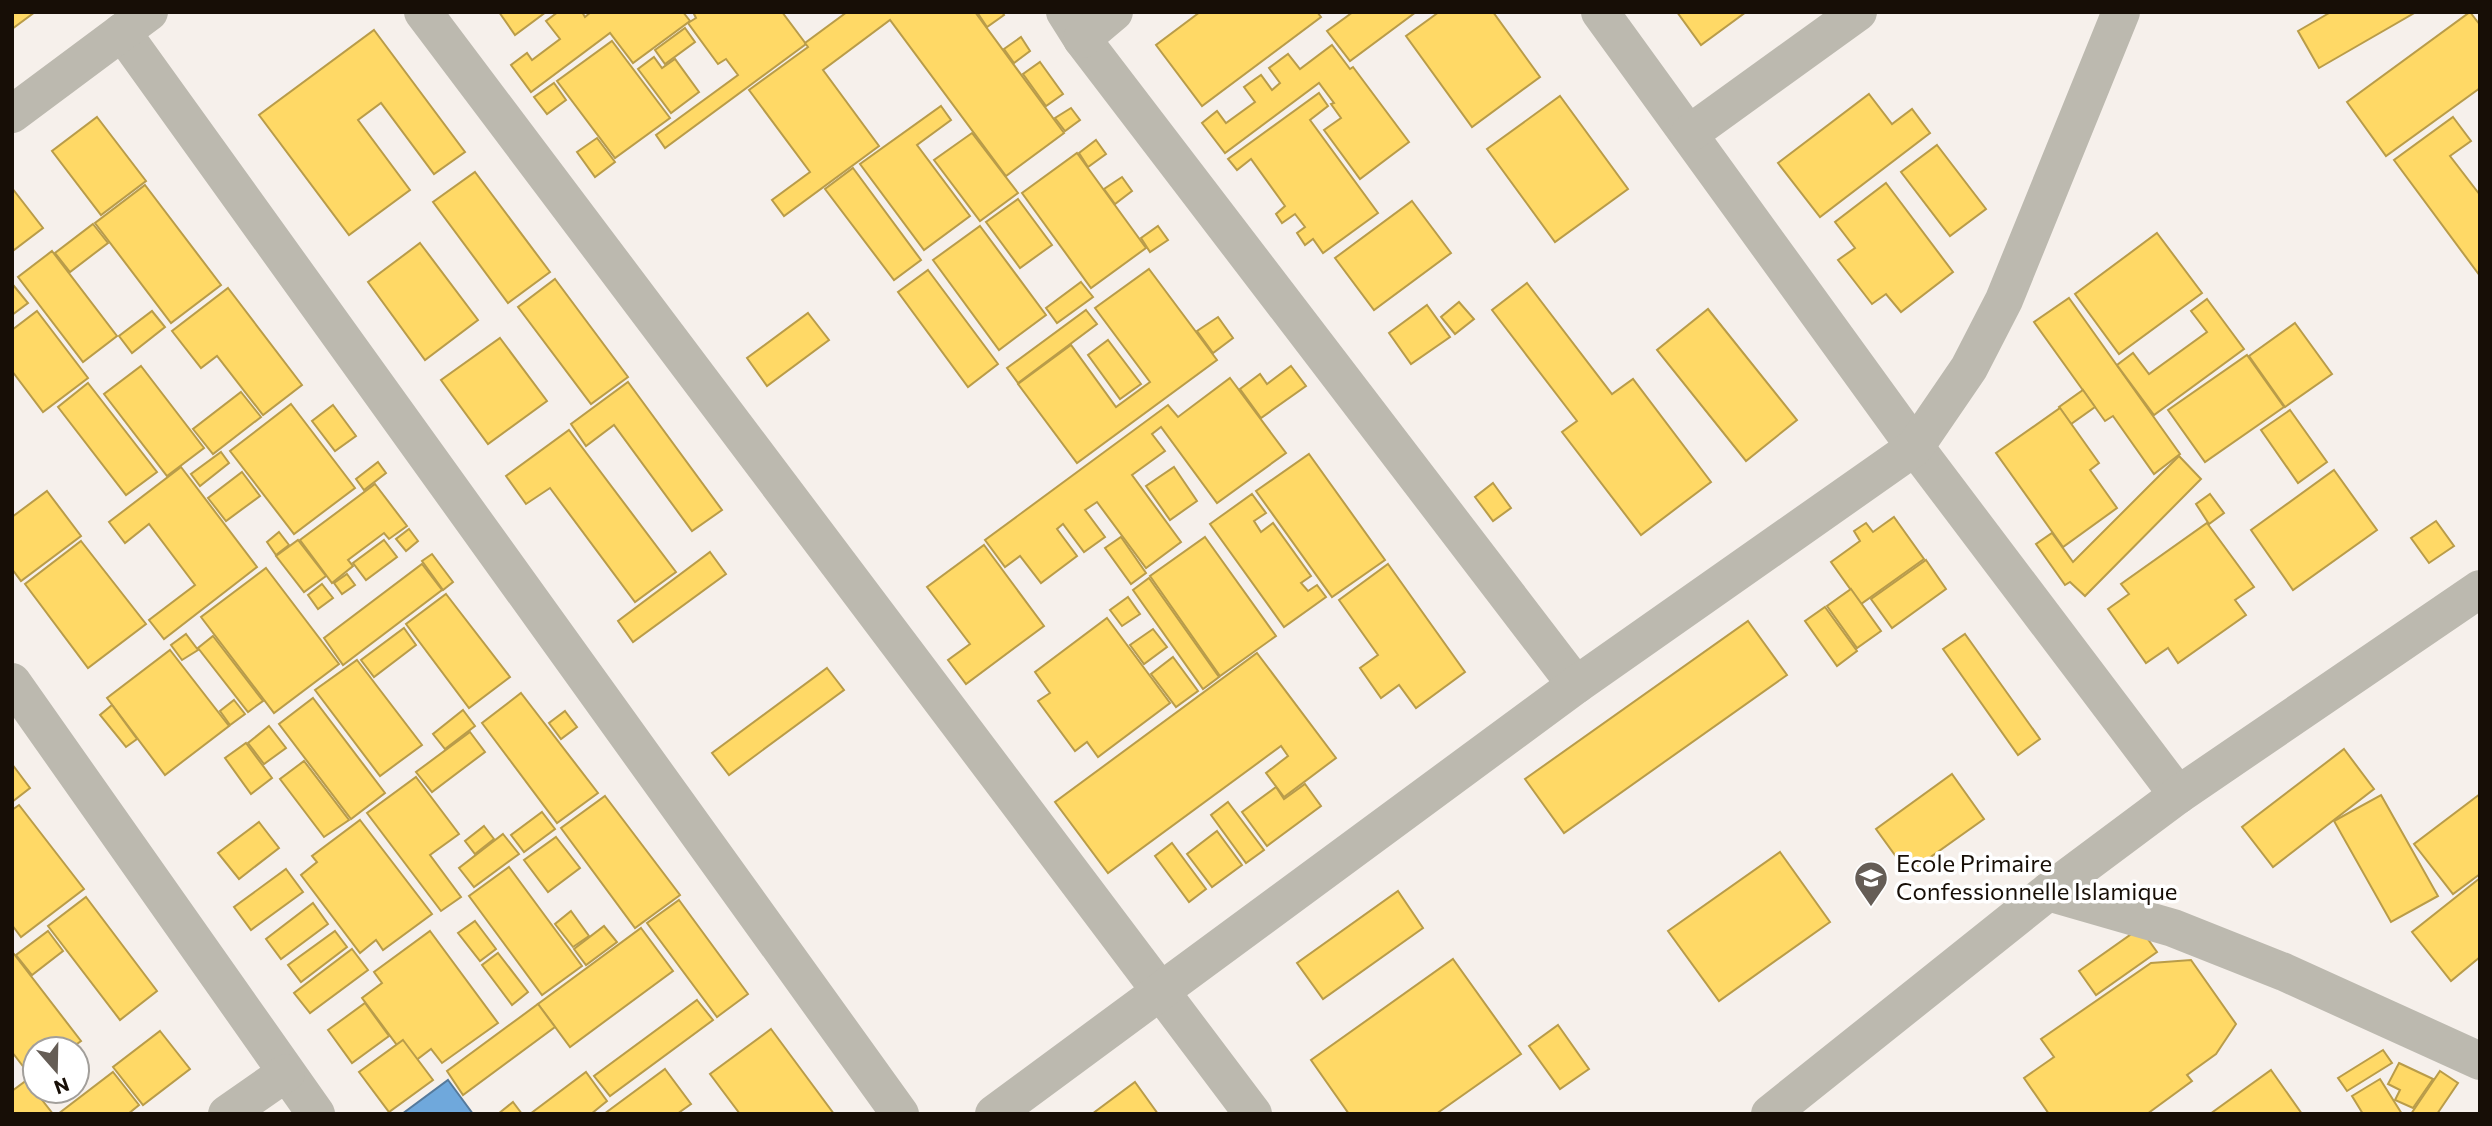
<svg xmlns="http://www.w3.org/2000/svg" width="2492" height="1126" font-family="Commissioner,sans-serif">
  <rect width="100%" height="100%" fill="#f6f0eb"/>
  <g fill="#ffd966" stroke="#b99c49" stroke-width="2">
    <path d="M12 12H35L12 29Z"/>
    <path d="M499 12H546L515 35Z"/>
    <path d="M558 12H582L585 17 591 12H683L690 21 633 63 610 33 531 92 511 65 527 53 532 60 560 39 546 21Z"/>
    <path d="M693 12H782L806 44 665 148 656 135 738 75 726 59 718 64 688 23 696 18Z"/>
    <path d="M847 12H975L1064 133 1006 176 890 20 823 70 879 146 784 216 772 200 810 172 749 90 808 47 805 43Z"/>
    <path d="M977 12H1002L1004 15 987 27Z"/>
    <path d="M1200 12H1317L1321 17 1202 106 1156 45Z"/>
    <path d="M1353 12H1416L1350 61 1327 31Z"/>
    <path d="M1439 12H1493L1540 77 1472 127 1406 36Z"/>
    <path d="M1677 12H1746L1701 45Z"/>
    <path d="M2331 12H2416L2319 68 2298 31Z"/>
    <path d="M2470 12 2480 25V88L2386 156 2347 102Z"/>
    <path d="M685 28 695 42 665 64 655 50Z"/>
    <path d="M374 30 465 152 434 174 381 103 358 120 410 190 349 235 259 115Z"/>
    <path d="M1021 37 1030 51 1014 63 1004 49Z"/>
    <path d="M612 41 670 118 615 158 557 81Z"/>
    <path d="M1332 45 1350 69 1353 67 1409 142 1360 179 1324 130 1341 118 1331 104 1334 103 1319 83 1225 153 1202 123 1217 111 1226 123 1255 102 1244 87 1261 75 1272 90 1280 83 1269 68 1288 54 1300 69Z"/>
    <path d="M654 57 662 68 675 59 699 92 671 113 638 69Z"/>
    <path d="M1040 62 1063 94 1046 106 1023 74Z"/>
    <path d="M554 83 566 100 547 114 534 97Z"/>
    <path d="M1319 93 1328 106 1310 120 1378 213 1323 253 1313 239 1305 245 1297 233 1305 227 1295 214 1282 223 1276 214 1285 206 1251 159 1237 170 1228 159Z"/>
    <path d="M1869 94 1892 124 1912 109 1930 133 1820 217 1778 163Z"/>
    <path d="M1560 96 1628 189 1555 242 1487 149Z"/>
    <path d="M941 106 951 120 917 145 970 216 924 250 860 164Z"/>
    <path d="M1071 108 1080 120 1065 131 1055 118Z"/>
    <path d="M97 117 146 181 101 215 52 151Z"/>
    <path d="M2453 117 2471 141 2450 156 2480 195V276L2394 160Z"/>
    <path d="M972 133 1018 193 980 221 934 160Z"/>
    <path d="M597 138 615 162 595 177 577 152Z"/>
    <path d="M1096 140 1106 154 1088 167 1079 153Z"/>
    <path d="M1937 145 1986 209 1950 236 1901 172Z"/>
    <path d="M1077 153 1146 248 1091 288 1022 193Z"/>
    <path d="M853 168 921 260 894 280 825 189Z"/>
    <path d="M475 172 550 272 508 303 433 202Z"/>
    <path d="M1122 177 1132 191 1115 204 1104 189Z"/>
    <path d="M1886 183 1953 272 1901 312 1886 294 1872 304 1838 260 1855 248 1835 222Z"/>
    <path d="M145 185 221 285 171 323 95 223Z"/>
    <path d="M12 188 43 228 14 250 12 247Z"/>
    <path d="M1018 199 1052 245 1020 268 986 222Z"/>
    <path d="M1412 201 1451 253 1374 310 1335 258Z"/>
    <path d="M93 224 108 243 70 272 55 253Z"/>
    <path d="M980 226 1046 315 999 350 933 260Z"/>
    <path d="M1158 226 1168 240 1150 252 1141 238Z"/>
    <path d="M2157 233 2202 293 2119 354 2075 294Z"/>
    <path d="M420 243 478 320 425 360 368 282Z"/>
    <path d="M52 251 117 336 83 362 18 277Z"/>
    <path d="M1149 269 1217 360 1077 463 1018 384 1071 345 1116 407 1150 382 1095 308Z"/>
    <path d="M928 270 998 364 968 387 898 292Z"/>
    <path d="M555 279 628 377 591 404 518 307Z"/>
    <path d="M1081 282 1093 297 1057 323 1046 308Z"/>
    <path d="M1527 283 1612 394 1633 379 1711 482 1641 535 1562 432 1577 421 1492 310Z"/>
    <path d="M14 286 28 303 12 315V288Z"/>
    <path d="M228 288 302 385 263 415 217 356 201 368 172 331Z"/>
    <path d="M2069 298 2180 454 2154 474 2113 416 2105 421 2034 322Z"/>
    <path d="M2207 299 2244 349 2154 415 2117 365 2133 353 2149 374 2207 332 2191 311Z"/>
    <path d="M1459 302 1474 319 1455 334 1441 317Z"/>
    <path d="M1427 305 1450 337 1411 364 1389 333Z"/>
    <path d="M1708 309 1797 420 1746 461 1657 350Z"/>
    <path d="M1086 310 1097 324 1018 383 1007 368Z"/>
    <path d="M37 311 88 378 43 412 12 371V330Z"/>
    <path d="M152 311 165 327 132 353 119 336Z"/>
    <path d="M808 313 829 340 767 386 747 358Z"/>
    <path d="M1218 317 1233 338 1213 353 1197 331Z"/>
    <path d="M2295 323 2332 374 2285 407 2249 356Z"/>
    <path d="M500 338 547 401 488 444 441 380Z"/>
    <path d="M1108 340 1141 384 1120 399 1088 355Z"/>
    <path d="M2247 355 2284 407 2205 462 2168 410Z"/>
    <path d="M141 366 204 448 167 476 104 394Z"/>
    <path d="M1291 366 1306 386 1261 418 1240 389 1260 374 1267 384Z"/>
    <path d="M1230 378 1286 453 1217 503 1161 427 1152 434 1165 451 1132 475 1181 542 1146 568 1097 502 1085 510 1105 537 1084 552 1063 524 1057 529 1077 556 1041 583 1020 556 1005 567 985 540 1168 405 1178 417Z"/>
    <path d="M628 382 722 510 692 531 614 425 586 446 571 424Z"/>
    <path d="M88 383 157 472 126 495 58 407Z"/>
    <path d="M2083 390 2095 407 2071 424 2059 407Z"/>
    <path d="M241 392 261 417 213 454 193 429Z"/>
    <path d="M291 404 355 488 294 534 230 451Z"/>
    <path d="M333 405 356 436 335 451 312 421Z"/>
    <path d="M2060 408 2099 463 2090 470 2117 508 2063 547 1996 453Z"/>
    <path d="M2290 410 2327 462 2298 483 2261 430Z"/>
    <path d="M569 430 676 572 635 602 550 488 526 504 506 476Z"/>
    <path d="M221 452 229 463 200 486 191 474Z"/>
    <path d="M1309 454 1385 560 1332 597 1256 491Z"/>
    <path d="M2179 456 2201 479 2085 596 2070 582 2065 585 2036 544 2052 533 2073 562Z"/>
    <path d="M378 462 386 473 364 490 356 479Z"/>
    <path d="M181 467 257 567 164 639 149 620 195 585 149 524 125 543 109 522Z"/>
    <path d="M1174 467 1197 501 1170 520 1146 486Z"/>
    <path d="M2334 470 2377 530 2293 590 2251 530Z"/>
    <path d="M242 472 260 496 226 521 208 498Z"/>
    <path d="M1493 483 1511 508 1493 521 1475 497Z"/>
    <path d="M375 484 407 526 389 539 384 533 348 560 353 566 332 583 300 540Z"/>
    <path d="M47 491 81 536 21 581 12 569V517Z"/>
    <path d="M1252 494 1266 513 1254 521 1261 532 1273 523 1311 576 1301 583 1308 591 1317 585 1326 597 1284 627 1210 524Z"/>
    <path d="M2210 494 2224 513 2209 524 2196 504Z"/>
    <path d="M1894 517 1924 559 1861 604 1831 562 1860 541 1854 531 1866 523 1873 532Z"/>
    <path d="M2436 521 2454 546 2429 563 2411 538Z"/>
    <path d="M2207 523 2254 587 2235 600 2246 615 2178 663 2168 648 2146 663 2108 609 2129 594 2121 584Z"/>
    <path d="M409 529 418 541 406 551 396 539Z"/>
    <path d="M279 532 289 545 276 555 267 542Z"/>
    <path d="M1121 537 1146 573 1131 584 1105 548Z"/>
    <path d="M1205 537 1276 636 1220 676 1150 576Z"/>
    <path d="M298 540 326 576 304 592 276 556Z"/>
    <path d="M384 540 397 557 366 580 353 563Z"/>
    <path d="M81 541 146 624 88 668 25 584Z"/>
    <path d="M984 545 1044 626 966 684 948 660 970 644 927 587Z"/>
    <path d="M710 552 726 574 633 642 618 621Z"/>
    <path d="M432 554 453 582 443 590 422 561Z"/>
    <path d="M1926 560 1946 589 1892 628 1871 599Z"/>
    <path d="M422 564 442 590 343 665 324 638Z"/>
    <path d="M1388 564 1465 672 1416 708 1399 685 1381 698 1360 668 1378 655 1339 600Z"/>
    <path d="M266 568 339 664 274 713 201 617Z"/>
    <path d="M347 574 355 585 342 594 334 583Z"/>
    <path d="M1149 578 1219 677 1203 689 1133 590Z"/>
    <path d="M322 584 333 598 318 609 308 595Z"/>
    <path d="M1851 589 1881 631 1857 648 1827 606Z"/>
    <path d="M446 594 510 677 469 708 406 624Z"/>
    <path d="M1128 597 1140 614 1122 626 1110 610Z"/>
    <path d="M1825 607 1857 651 1837 666 1805 621Z"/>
    <path d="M1107 618 1170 703 1098 757 1087 742 1075 751 1038 701 1050 693 1035 672Z"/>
    <path d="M1748 621 1787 675 1564 833 1525 779Z"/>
    <path d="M404 628 416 645 374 677 361 660Z"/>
    <path d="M1153 629 1167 647 1144 664 1130 645Z"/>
    <path d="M186 634 198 650 182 660 171 645Z"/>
    <path d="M1965 634 2040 739 2018 755 1943 649Z"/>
    <path d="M213 636 263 701 248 712 198 648Z"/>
    <path d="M170 650 229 726 165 775 107 698Z"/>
    <path d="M1257 653 1336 758 1284 797 1266 773 1288 756 1281 746 1108 873 1055 802Z"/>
    <path d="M1173 657 1198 691 1176 707 1151 674Z"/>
    <path d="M357 660 422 745 380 776 315 690Z"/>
    <path d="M827 668 844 690 729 775 712 753Z"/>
    <path d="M521 693 598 793 557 823 482 723Z"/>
    <path d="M313 698 385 793 351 819 279 724Z"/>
    <path d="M234 700 245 714 230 725 220 711Z"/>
    <path d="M112 705 137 739 126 747 100 715Z"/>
    <path d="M463 710 475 726 445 749 433 734Z"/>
    <path d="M565 711 577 727 561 739 549 723Z"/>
    <path d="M269 726 286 748 264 764 248 743Z"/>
    <path d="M470 732 485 752 432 792 416 772Z"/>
    <path d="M246 743 272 778 251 794 225 758Z"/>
    <path d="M2344 749 2374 789 2273 867 2242 827Z"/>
    <path d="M304 761 349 820 324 837 280 779Z"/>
    <path d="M12 764 30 788 12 802Z"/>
    <path d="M1952 774 1984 819 1908 873 1876 829Z"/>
    <path d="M416 777 459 834 430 855 461 897 441 911 367 813Z"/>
    <path d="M1305 784 1321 806 1267 846 1242 812 1276 787 1284 799Z"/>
    <path d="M2480 794V874L2453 894 2414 844Z"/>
    <path d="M2381 795 2438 896 2391 922 2334 821Z"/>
    <path d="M605 796 680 895 635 928 561 828Z"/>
    <path d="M1228 802 1264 850 1246 863 1211 815Z"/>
    <path d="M19 805 84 889 21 937 12 925V810Z"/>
    <path d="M542 812 555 829 524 852 511 835Z"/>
    <path d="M360 820 432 914 383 950 376 940 360 953 301 875 317 862 312 856Z"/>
    <path d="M259 822 279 848 239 879 218 853Z"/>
    <path d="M484 826 494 839 475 854 465 841Z"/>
    <path d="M1217 831 1242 865 1212 887 1187 854Z"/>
    <path d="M503 834 519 854 474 887 459 868Z"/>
    <path d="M556 837 580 868 548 892 524 860Z"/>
    <path d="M1172 843 1206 889 1189 902 1155 856Z"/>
    <path d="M1780 852 1830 922 1719 1001 1668 931Z"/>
    <path d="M509 867 582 966 542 995 469 896Z"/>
    <path d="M286 869 303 892 251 930 234 907Z"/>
    <path d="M2480 878V957L2451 981 2412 932Z"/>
    <path d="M1398 891 1423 928 1323 999 1297 963Z"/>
    <path d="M86 897 157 991 120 1020 48 926Z"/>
    <path d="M679 900 748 994 717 1017 647 923Z"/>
    <path d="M313 903 328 924 281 959 266 939Z"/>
    <path d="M571 911 589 936 573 947 555 924Z"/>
    <path d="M475 921 496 949 480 961 458 933Z"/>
    <path d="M604 926 617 942 586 965 574 949Z"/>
    <path d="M641 928 673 971 570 1047 538 1004Z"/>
    <path d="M2140 928 2157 952 2096 995 2079 971Z"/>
    <path d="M48 931 63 951 32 975 16 955Z"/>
    <path d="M335 931 347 947 301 982 288 965Z"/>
    <path d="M430 931 498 1023 442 1063 431 1049 411 1064 362 998 382 983 374 972Z"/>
    <path d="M352 949 368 970 310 1013 294 993Z"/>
    <path d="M498 953 528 992 512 1005 482 965Z"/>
    <path d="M14 954 81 1041 70 1049H35V1076L32 1078 12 1052V955Z"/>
    <path d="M1453 959 1521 1054 1436 1114H1349L1311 1060Z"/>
    <path d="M2191 960 2236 1024 2216 1054 2187 1075 2192 1081 2147 1114H2049L2024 1078 2054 1057 2041 1039 2151 963Z"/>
    <path d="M697 1000 713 1020 610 1096 594 1076Z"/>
    <path d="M365 1003 389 1036 352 1063 328 1030Z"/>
    <path d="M538 1004 555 1027 463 1095 447 1071Z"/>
    <path d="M1558 1025 1589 1069 1560 1089 1529 1046Z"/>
    <path d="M771 1029 834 1114H740L710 1074Z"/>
    <path d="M160 1031 190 1069 143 1105 113 1067Z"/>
    <path d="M403 1040 433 1080 389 1112 359 1072Z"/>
    <path d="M2383 1050 2392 1063 2347 1091 2338 1078Z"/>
    <path d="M2399 1063 2433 1079 2413 1108 2395 1100 2400 1090 2388 1084Z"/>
    <path d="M665 1069 691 1104 677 1114H604Z"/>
    <path d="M2271 1070 2302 1114H2210Z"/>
    <path d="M2440 1071 2458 1083 2437 1114H2411Z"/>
    <path d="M113 1072 139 1105 128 1114H58Z"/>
    <path d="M586 1072 607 1101 591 1114H530Z"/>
    <path d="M2380 1079 2402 1114H2363L2352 1096Z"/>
    <path d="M27 1080 35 1091 53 1114H12V1091Z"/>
    <path d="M1135 1082 1158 1114H1092Z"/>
    <path d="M513 1102 522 1114H498Z"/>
  </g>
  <path fill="#6fa8dc" stroke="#557a9c" stroke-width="2" d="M448 1080 473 1114H402Z"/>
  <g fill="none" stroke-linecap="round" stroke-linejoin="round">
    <g stroke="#bcb9af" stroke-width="38">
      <path d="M423 12 1253 1114"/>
      <path d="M1065 12 1082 39 1576 685"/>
      <path d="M1600 12 1915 447 2178 795"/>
      <path d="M122 32 900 1114"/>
      <path d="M1082 39 1114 12"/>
      <path d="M12 114 149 12"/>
      <path d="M1689 134 1858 12"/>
      <path d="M12 682 316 1114"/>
      <path d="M2048 892 2173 928 2284 972 2480 1061"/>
      <path d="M227 1114 286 1073"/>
      <path d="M994 1114 1576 685 1915 447 1969 368 2004 300 2121 12"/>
    </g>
    <path stroke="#bcb9af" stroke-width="38" d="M1770 1114 2048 892 2178 795 2480 589"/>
  </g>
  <defs>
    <g id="school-pin" transform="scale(1.75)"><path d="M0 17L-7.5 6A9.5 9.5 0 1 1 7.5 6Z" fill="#655d56" stroke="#fff"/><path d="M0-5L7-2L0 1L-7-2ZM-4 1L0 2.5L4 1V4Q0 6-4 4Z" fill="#fff"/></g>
  </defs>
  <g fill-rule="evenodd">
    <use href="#school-pin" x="1871" y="878"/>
  </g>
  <g text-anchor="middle" stroke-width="7" stroke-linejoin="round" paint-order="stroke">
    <g font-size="24" fill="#170e06" stroke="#fff" text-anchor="start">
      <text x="1896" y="872">Ecole Primaire<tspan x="1896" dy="28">Confessionnelle Islamique</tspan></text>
    </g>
  </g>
  <rect width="2492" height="1126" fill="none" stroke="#170e06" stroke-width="28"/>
  <g transform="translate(56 1070) rotate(160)"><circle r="33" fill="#ffffff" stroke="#a29f9b" stroke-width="2"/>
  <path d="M0-5L12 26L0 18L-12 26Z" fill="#655d56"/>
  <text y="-10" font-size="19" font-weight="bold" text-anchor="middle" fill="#170e06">N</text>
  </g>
</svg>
